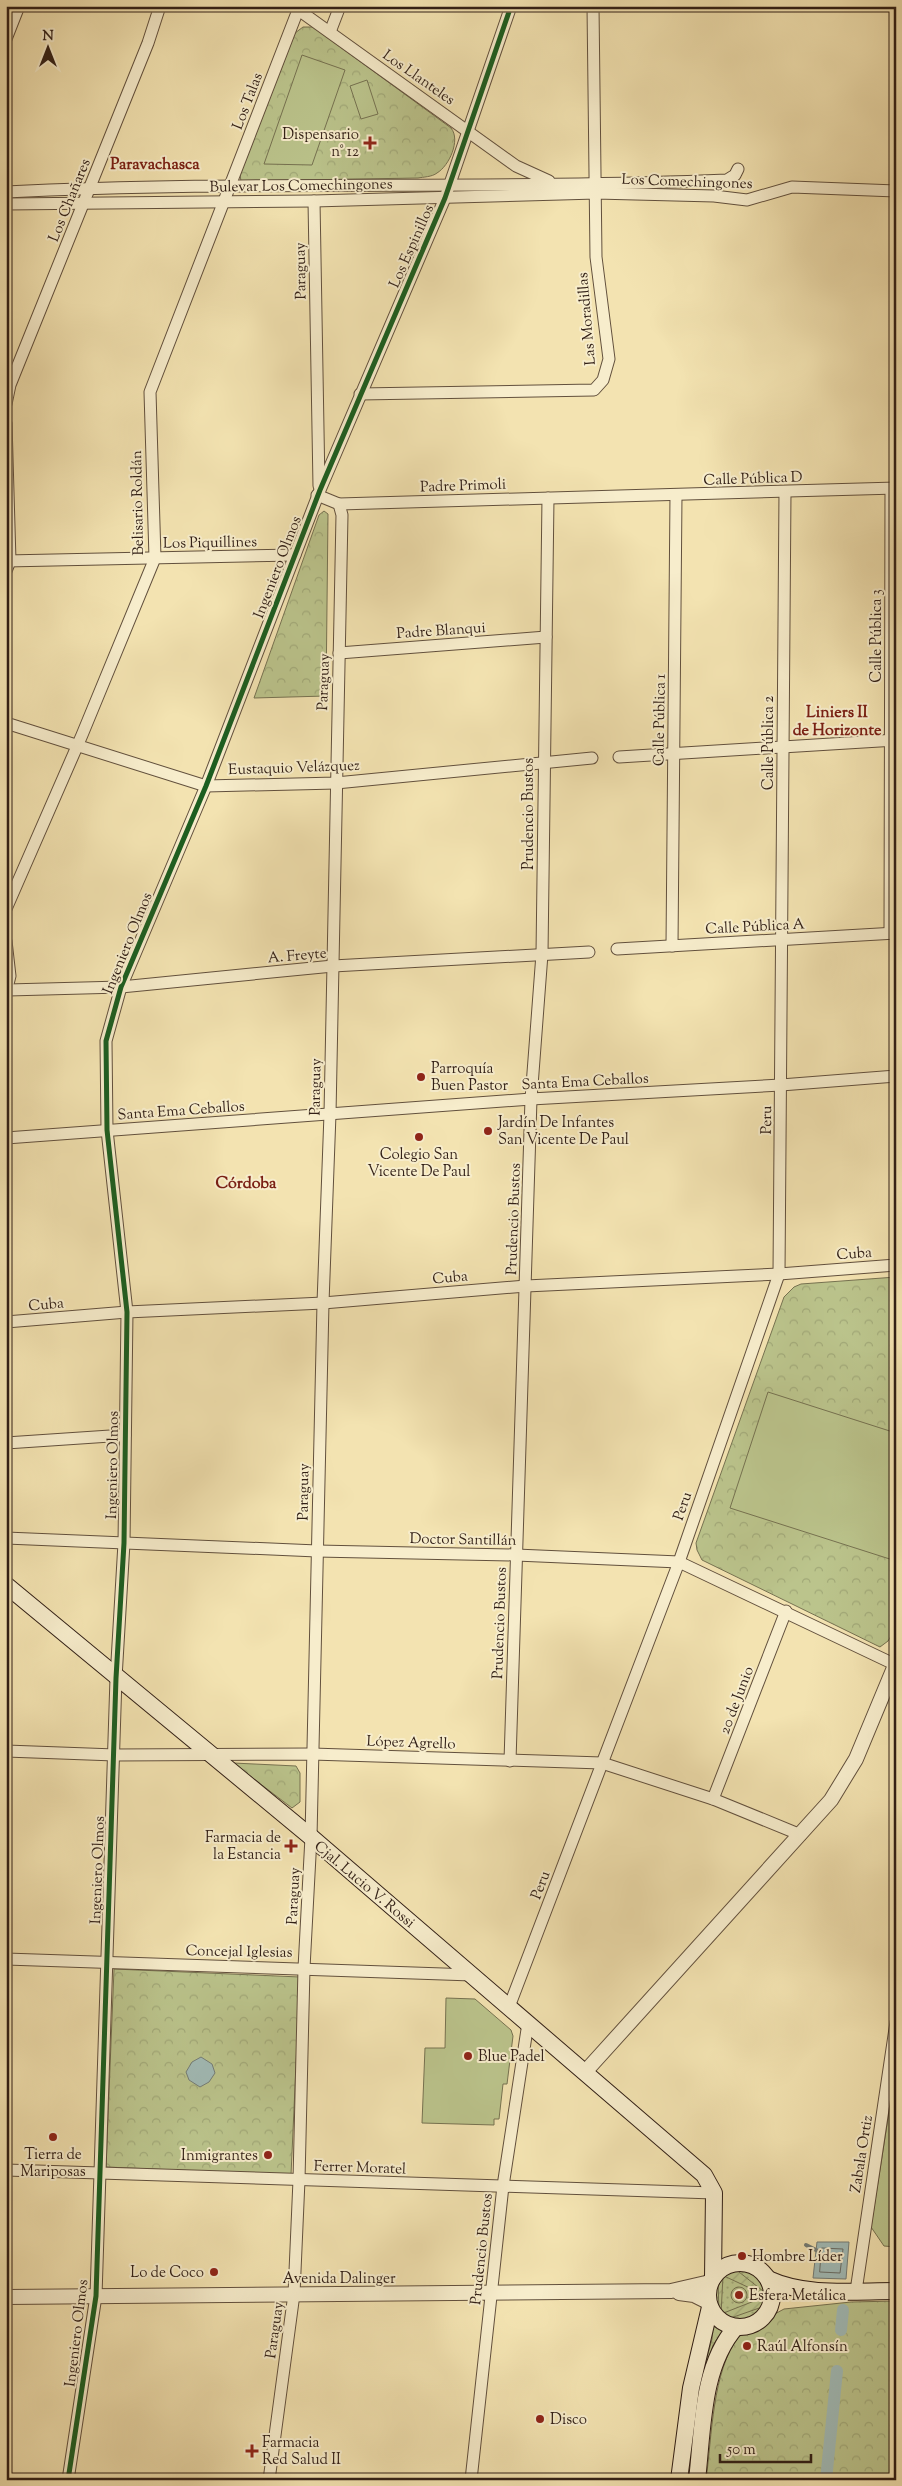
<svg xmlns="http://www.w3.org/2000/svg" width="902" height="2486" font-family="'Sorts Mill Goudy',serif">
  <defs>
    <pattern id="grass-dots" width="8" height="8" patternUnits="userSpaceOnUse" patternTransform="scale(1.25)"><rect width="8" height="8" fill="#bbc48c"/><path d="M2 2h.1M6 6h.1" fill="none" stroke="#a1a878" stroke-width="1.8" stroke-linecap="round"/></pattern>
    <pattern id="park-crowns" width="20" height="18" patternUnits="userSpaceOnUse" patternTransform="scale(1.25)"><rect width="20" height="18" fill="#bbc48c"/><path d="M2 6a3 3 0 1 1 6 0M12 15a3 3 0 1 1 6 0" fill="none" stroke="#a1a878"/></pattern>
    <pattern id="garden-furrows" width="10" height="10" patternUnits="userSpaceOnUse" patternTransform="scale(1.25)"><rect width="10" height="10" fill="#bbc48c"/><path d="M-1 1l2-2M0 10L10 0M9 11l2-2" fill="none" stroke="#a1a878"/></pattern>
  </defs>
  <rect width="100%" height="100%" fill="#f3e3b1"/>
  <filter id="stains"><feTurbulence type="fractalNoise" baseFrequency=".004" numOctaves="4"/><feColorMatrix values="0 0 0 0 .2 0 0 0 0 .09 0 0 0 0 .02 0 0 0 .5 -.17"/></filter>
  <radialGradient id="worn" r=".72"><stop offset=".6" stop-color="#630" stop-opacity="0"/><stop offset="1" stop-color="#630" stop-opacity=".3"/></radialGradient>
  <g fill="url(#grass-dots)" stroke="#767251">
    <circle cx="739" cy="2295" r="28"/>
    <path d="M713 2326 723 2331 713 2345 710 2355 690 2480H687L699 2387 712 2339Z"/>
  </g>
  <g fill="url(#park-crowns)" stroke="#767251">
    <path d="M303 27H313L451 128C461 140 449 166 437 173 432 177 423 177 418 178L241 181 240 175 295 33Z"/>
    <path d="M324 511 328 514 326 696 254 698 319 515Z"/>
    <path d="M896 1277V1628L888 1641 880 1647 702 1560 697 1550 696 1543 784 1297 794 1287 801 1284Z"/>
    <path d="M233 1763 296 1766 300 1773V1802L292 1808Z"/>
    <path d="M114 1969 300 1977 291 2175 106 2167Z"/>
    <path d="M896 2301V2480H706C712 2437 712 2371 739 2336L757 2330 773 2315 784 2309 851 2302Z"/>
  </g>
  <g fill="url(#garden-furrows)" stroke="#767251" fill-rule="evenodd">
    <path d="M734 2268 768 2295 765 2306 725 2320 719 2315 718 2277ZM723 2276H724L767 2296 721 2314Z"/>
    <circle cx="739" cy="2295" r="8"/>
  </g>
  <g fill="#bbc48c" stroke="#767251">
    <path d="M302 55 345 70 312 165 264 164Z"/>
    <path d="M367 80 378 114 361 119 350 86Z"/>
    <path d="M768 1392 896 1433V1561L730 1508Z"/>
    <path d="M446 1998 475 1999 511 2030 513 2036 507 2084H503L499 2119H494V2125L422 2123 425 2048H445Z"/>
    <path d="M896 2067V2247L884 2246 871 2227Z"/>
  </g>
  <g fill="#a1bbb7" stroke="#747d77">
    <path d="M201 2057 212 2064 215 2073 209 2082 200 2087 189 2080 186 2072 192 2062Z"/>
    <path d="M817 2242H849L846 2279 813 2278Z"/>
  </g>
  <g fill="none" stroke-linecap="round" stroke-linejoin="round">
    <path stroke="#696d66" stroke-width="1" d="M822 2248 843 2249 840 2273 820 2272Z"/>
    <path stroke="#747d77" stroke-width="4" d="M806 2245 820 2252"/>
    <g stroke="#a1bbb7" stroke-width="12">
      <path d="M841 2330 843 2310"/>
      <path d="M826 2480 837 2371"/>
    </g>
    <g stroke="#62503d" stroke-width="13">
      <g id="minor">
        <path d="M293 6 516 166 549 181"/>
        <path d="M330 32 340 6"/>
        <path d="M6 39 19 6"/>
        <path d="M6 192C246 180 487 190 727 180L735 175 738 169"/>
        <path d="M314 201 319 486"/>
        <path d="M6 204 314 201 596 193 714 196 747 200 792 187 896 191"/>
        <path d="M360 394 594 390 603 380 609 359 596 257 593 6"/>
        <path d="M6 404 10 385 148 43 160 6"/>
        <path d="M6 423 10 561 6 571"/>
        <path d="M317 495 339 504 896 488"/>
        <path d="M6 561 295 555"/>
        <path d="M339 653 546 637"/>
        <path d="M6 723 206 786 336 783 592 758"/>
        <path d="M619 757 896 740"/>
        <path d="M6 909 82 735 155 558 150 392 298 10"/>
        <path d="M890 933 891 489"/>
        <path d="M6 941 10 976 6 992"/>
        <path d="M672 946 676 495"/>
        <path d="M617 949 896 933"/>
        <path d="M8 990 121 987 333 966 589 952"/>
        <path d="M6 1138 531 1099 781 1085 896 1076"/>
        <path d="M6 1322 127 1312 323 1303 526 1286 779 1274 896 1265"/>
        <path d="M6 1443 125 1435"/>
        <path d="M6 1538 317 1551 516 1555 679 1562 896 1665"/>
        <path d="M6 1751 115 1755 312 1754 602 1763 713 1799 801 1835"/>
        <path d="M510 1761 531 1099 542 954 548 498"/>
        <path d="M713 1799 786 1611"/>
        <path d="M6 1959 472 1975"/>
        <path d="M509 2007 679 1562 779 1274 785 492"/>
        <path d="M6 2170 714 2193"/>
        <path d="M856 2291 896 2022"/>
        <path d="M68 2480 96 2296 116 1678 124 1543 127 1312 107 1130 106 1041 121 987 206 786 320 490 445 198 511 6"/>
        <path d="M269 2480 294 2294 299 2180 304 1968 311 1837 323 1303 330 1114 342 515 339 504"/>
        <path d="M471 2480 503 2186 528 2023"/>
      </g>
    </g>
    <g stroke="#62503d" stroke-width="16">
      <g id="tertiary">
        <path d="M585 2072 831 1800 856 1759 896 1663"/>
        <path d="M679 2293 694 2295 708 2302"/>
        <path d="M6 2297 671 2291 710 2282"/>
      </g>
    </g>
    <g stroke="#311f16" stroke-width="18">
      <g id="secondary">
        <path d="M6 1585 311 1837 704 2175 714 2193 713 2278"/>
        <circle cx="740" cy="2295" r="32"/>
        <path d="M768 2279C807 2297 853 2291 896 2291"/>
        <path d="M679 2480 691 2388 710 2307"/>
        <path d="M697 2480C703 2430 701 2367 736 2327"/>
      </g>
    </g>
    <use href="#minor" stroke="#f7edcc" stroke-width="11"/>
    <use href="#tertiary" stroke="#f7edcc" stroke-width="14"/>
    <use href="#secondary" stroke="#f7edcc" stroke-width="16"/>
    <g stroke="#f7edcc" stroke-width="8">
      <path id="cycleway" d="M68 2480 96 2296 116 1678 124 1543 127 1312 107 1130 106 1041 121 987 206 786 320 490 445 198 511 6"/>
    </g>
    <use href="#cycleway" stroke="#1b5e20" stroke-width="5"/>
  </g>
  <g fill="#8f2418" stroke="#f7edcc" stroke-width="2">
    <path d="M367.5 135.5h5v5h5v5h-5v5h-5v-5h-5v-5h5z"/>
    <circle cx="421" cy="1077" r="5"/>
    <circle cx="488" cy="1131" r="5"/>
    <circle cx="419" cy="1137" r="5"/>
    <path d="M288.5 1838.5h5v5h5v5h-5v5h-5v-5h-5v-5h5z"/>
    <circle cx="468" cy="2056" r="5"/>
    <circle cx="53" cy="2137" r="5"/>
    <circle cx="268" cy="2155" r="5"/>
    <circle cx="742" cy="2256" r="5"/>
    <circle cx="214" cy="2272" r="5"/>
    <circle cx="739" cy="2295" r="5"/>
    <circle cx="747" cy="2346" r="5"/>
    <circle cx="540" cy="2419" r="5"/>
    <path d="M249.5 2443.5h5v5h5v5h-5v5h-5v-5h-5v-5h5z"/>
  </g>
  <g text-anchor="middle" stroke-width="4" stroke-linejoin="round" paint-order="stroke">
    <g font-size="15" fill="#311f16" stroke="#f7edcc">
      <text transform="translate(419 77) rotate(35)" y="5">Los Llanteles</text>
      <text transform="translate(247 101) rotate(-69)" y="5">Los Talas</text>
      <text transform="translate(687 181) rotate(2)" y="5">Los Comechingones</text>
      <text transform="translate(301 185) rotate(-1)" y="5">Bulevar Los Comechingones</text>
      <text transform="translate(69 200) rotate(-68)" y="5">Los Chañares</text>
      <text transform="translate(411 246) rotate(-66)" y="5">Los Espinillos</text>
      <text transform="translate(300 271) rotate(-91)" y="5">Paraguay</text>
      <text transform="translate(586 319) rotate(-95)" y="5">Las Moradillas</text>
      <text transform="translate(753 478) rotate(-2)" y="5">Calle Pública D</text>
      <text transform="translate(463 485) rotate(-2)" y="5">Padre Primoli</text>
      <text transform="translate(137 503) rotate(-91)" y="5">Belisario Roldán</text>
      <text transform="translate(210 542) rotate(-1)" y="5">Los Piquillines</text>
      <text transform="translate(277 567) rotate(-69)" y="5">Ingeniero Olmos</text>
      <text transform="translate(441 630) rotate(-4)" y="5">Padre Blanqui</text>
      <text transform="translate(876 636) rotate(-90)" y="5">Calle Pública 3</text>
      <text transform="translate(323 682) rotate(-88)" y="5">Paraguay</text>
      <text transform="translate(659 720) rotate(-89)" y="5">Calle Pública 1</text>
      <text transform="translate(768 743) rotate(-90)" y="5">Calle Pública 2</text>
      <text transform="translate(294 767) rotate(-2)" y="5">Eustaquio Velázquez</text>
      <text transform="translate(528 814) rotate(-90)" y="5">Prudencio Bustos</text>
      <text transform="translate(755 926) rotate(-3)" y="5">Calle Pública A</text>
      <text transform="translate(127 943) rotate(-68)" y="5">Ingeniero Olmos</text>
      <text transform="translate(297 955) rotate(-5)" y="5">A. Freyte</text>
      <text transform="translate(585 1081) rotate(-3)" y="5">Santa Ema Ceballos</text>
      <text transform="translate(315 1087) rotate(-89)" y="5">Paraguay</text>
      <text transform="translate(181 1110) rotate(-4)" y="5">Santa Ema Ceballos</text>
      <text transform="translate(766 1120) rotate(-89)" y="5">Peru</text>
      <text transform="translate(513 1219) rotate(-88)" y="5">Prudencio Bustos</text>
      <text transform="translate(854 1253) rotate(-4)" y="5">Cuba</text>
      <text transform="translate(450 1277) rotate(-5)" y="5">Cuba</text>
      <text transform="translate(46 1304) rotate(-5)" y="5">Cuba</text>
      <text transform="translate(112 1465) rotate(-89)" y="5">Ingeniero Olmos</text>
      <text transform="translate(303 1492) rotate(-89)" y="5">Paraguay</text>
      <text transform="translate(682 1506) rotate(-71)" y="5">Peru</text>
      <text transform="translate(463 1539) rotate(1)" y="5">Doctor Santillán</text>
      <text transform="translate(499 1623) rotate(-88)" y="5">Prudencio Bustos</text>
      <text transform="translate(736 1700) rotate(-69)" y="5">20 de Junio</text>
      <text transform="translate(411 1742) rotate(2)" y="5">López Agrello</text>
      <text transform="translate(97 1870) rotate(-88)" y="5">Ingeniero Olmos</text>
      <text transform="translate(365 1884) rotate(40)" y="5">Cjal. Lucio V. Rossi</text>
      <text transform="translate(540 1885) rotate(-69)" y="5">Peru</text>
      <text transform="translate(293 1896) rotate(-87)" y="5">Paraguay</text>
      <text transform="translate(239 1951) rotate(1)" y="5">Concejal Iglesias</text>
      <text transform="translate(861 2154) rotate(-81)" y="5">Zabala Ortiz</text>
      <text transform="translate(360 2167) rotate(2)" y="5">Ferrer Moratel</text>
      <text transform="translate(481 2249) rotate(-84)" y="5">Prudencio Bustos</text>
      <text x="339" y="2283">Avenida Dalinger</text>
      <text transform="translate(274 2330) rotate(-82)" y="5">Paraguay</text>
      <text transform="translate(76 2333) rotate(-83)" y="5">Ingeniero Olmos</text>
    </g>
    <g font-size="15" fill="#311f16" stroke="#f7edcc" text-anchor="start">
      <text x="359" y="139" text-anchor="end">Dispensario<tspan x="359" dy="17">n° 12</tspan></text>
      <text x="431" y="1073">Parroquía<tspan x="431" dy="17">Buen Pastor</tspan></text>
      <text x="498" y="1127">Jardín De Infantes<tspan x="498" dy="17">San Vicente De Paul</tspan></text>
      <text x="419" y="1159" text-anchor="middle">Colegio San<tspan x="419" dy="17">Vicente De Paul</tspan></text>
      <text x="281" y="1842" text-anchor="end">Farmacia de<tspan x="281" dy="17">la Estancia</tspan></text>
      <text x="478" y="2061">Blue Padel</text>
      <text x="53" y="2159" text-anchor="middle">Tierra de<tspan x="53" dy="17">Mariposas</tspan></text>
      <text x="258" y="2160" text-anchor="end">Inmigrantes</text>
      <text x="752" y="2261">Hombre Líder</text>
      <text x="204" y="2277" text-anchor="end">Lo de Coco</text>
      <text x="749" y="2300">Esfera Metálica</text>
      <text x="757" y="2351">Raúl Alfonsín</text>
      <text x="550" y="2424">Disco</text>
      <text x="262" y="2447">Farmacia<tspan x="262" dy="17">Red Salud II</tspan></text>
    </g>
    <g font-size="16" font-weight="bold" fill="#7a1f14" stroke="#f7edcc">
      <text x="155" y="169">Paravachasca</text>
      <text x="837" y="717">Liniers II<tspan x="837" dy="18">de Horizonte</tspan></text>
      <text x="246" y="1188">Córdoba</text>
    </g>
  </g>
  <rect width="902" height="2486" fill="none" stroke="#f3e3b1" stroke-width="25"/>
  <rect x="8" y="8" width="887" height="2471" fill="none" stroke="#311f16" stroke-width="2.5"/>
  <rect x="12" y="12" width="877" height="2461" fill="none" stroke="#311f16"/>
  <g transform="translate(48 48)" stroke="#f7edcc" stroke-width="4" paint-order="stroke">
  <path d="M0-4L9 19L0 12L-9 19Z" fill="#311f16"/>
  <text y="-8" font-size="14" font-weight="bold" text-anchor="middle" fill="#311f16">N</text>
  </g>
  <path d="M720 2454v8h91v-8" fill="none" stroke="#311f16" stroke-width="2.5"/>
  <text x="727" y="2454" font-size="15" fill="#311f16" stroke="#f7edcc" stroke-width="4" paint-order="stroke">50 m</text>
  <rect width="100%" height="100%" filter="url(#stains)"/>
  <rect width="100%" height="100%" fill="url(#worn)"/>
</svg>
